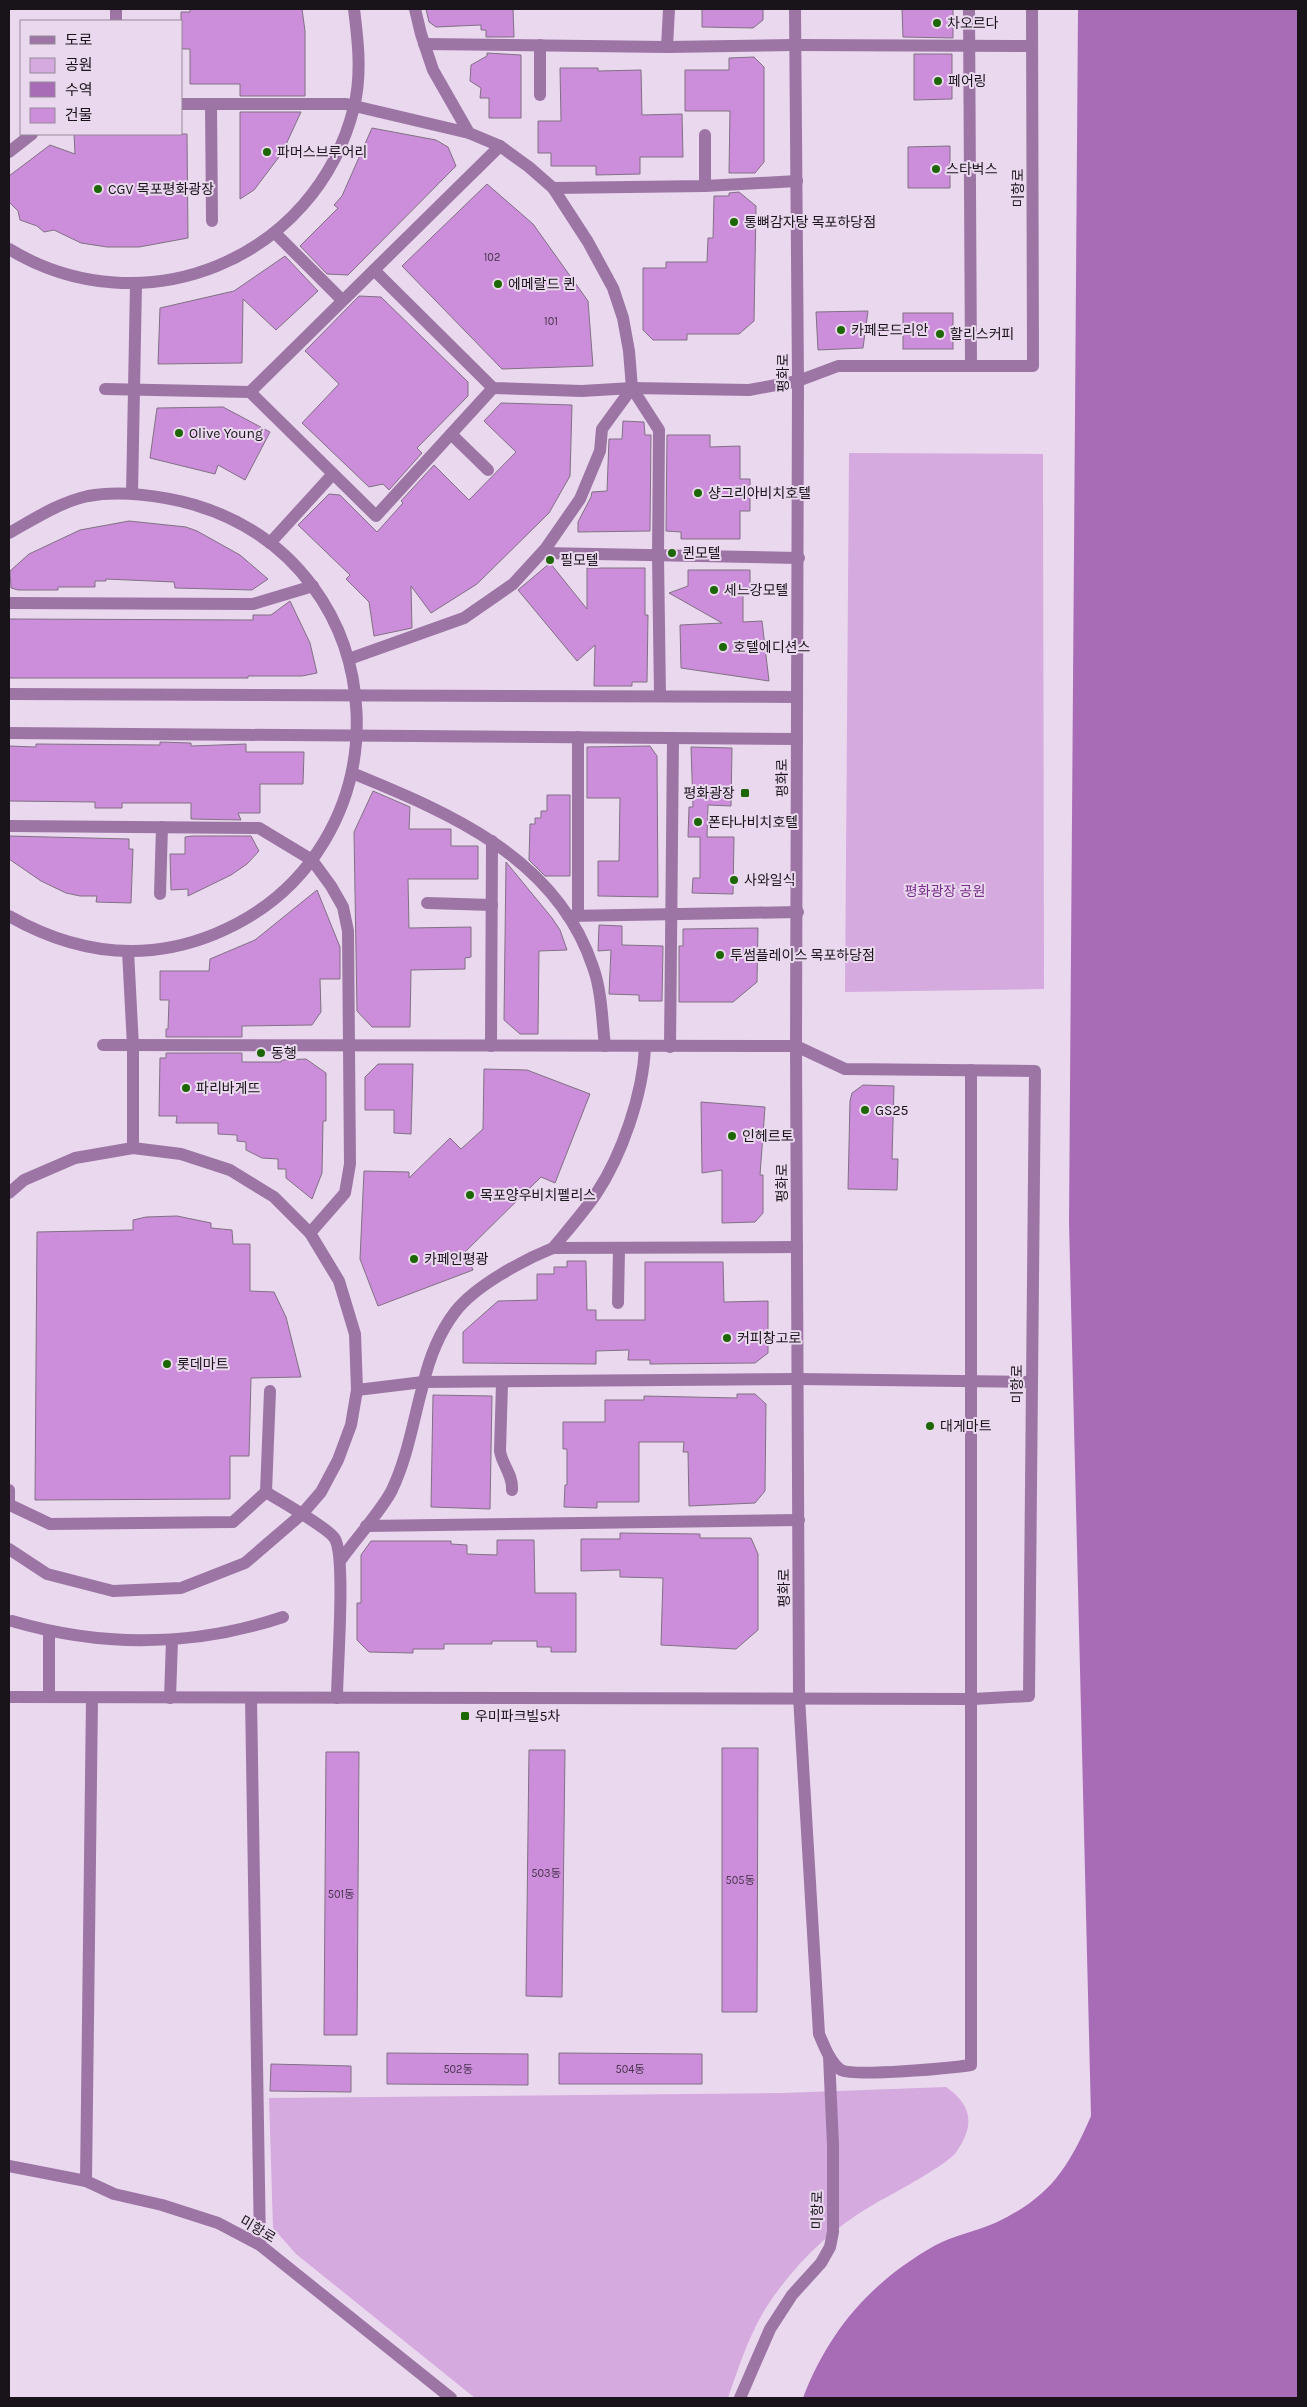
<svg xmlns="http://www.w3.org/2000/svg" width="1307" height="2407" font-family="Karla,'Noto Sans KR',sans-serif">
  <rect width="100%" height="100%" fill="#ead9ee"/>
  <g fill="#d5aade">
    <path d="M849 453 1043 454 1044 989 845 992Z"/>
    <path d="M946 2087C972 2105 975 2125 957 2151 947 2166 889 2195 871 2206 828 2231 790 2269 764 2311 748 2338 738 2369 728 2398H475L296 2254 273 2228 269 2098 782 2093Z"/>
  </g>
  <path fill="#a86cb6" d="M1078 9H1298V2398H803C829 2330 871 2282 934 2246 954 2235 975 2232 995 2223 1049 2198 1068 2169 1091 2116L1069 1223Z"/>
  <g fill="#cc8eda" stroke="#807183">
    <path d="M190 9H302L305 31V96H240V84H190V49H181V12H190Z"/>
    <path d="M426 9H513L514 37H486V30H481V25L436 27 429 22Z"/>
    <path d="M702 9H763V20L753 28 702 27Z"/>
    <path d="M902 9H953V38L903 37Z"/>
    <path d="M487 53 521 55V118H489V98H480L481 88 470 81 471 65 487 56Z"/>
    <path d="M914 54H952V99L914 100Z"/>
    <path d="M754 57 764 67V162L755 173H729L730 111H685V70H729V58Z"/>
    <path d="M560 68H598V71L641 70 642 115 682 114 683 157H640V174L596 175V166H551V153H538V121H561Z"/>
    <path d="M240 112H301L282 153 254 190 240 199Z"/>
    <path d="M372 128 436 140 448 147 456 166 348 275 327 274 300 246 338 208 334 205 342 196Z"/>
    <path d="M74 134H187L188 238 139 247H107L81 243 54 230 44 232 37 226 20 220 18 211 9 202V176L50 145 75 154Z"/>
    <path d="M950 146V188H908V147Z"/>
    <path d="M487 184 533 224 588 301 593 366 502 369 402 266Z"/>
    <path d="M739 192 756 206 754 321 739 334H687V340H653L643 330V268H666V262H707L708 238H713L714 196H729V193Z"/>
    <path d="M285 256 318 291 276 330 243 299 242 363 158 364 160 308 234 291Z"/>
    <path d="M359 296 381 297 468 382V396L417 448 422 453 389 490 383 484 369 487 302 423 339 384 305 351Z"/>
    <path d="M868 311 863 348 818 350 816 312Z"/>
    <rect x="903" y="313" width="50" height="36"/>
    <path d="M501 403 572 405 570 476 549 513 477 584 431 613 411 586 412 628 374 636 369 602 346 579 350 575 298 525 329 494 340 495 377 532 403 503 401 501 434 465 469 500 516 452 484 421Z"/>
    <path d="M223 407 270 432 245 480 218 465 215 474 150 458 157 408Z"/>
    <path d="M623 421 644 422 645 435H651L650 531 578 532V522L591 497 592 492 607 491 609 439H622Z"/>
    <path d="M667 435H710V447L740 446V479H750V511H740V539H681V532L666 531Z"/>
    <path d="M129 521 186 527 197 531 240 555 268 579 252 590 175 588 174 582 106 579V581H95V587H58V590H18L11 588 10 571 29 554 80 530Z"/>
    <path d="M550 563 587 609V568H645V615H648L647 682H632V686H594L595 645 577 661 518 590Z"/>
    <path d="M688 570H750V592H743V622L762 621 769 681 681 668 680 625 722 623 669 593 688 586Z"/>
    <path d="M290 601 310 643 317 673 302 676H248V678H9V619L253 620V615H271Z"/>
    <path d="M160 742 191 743V746L246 744V752H304L303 784H260V813H238L241 820 191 819V803H122V808H95V802L9 801V746L36 747V744L160 745Z"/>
    <path d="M650 746 657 756 658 897 598 896V861H619L620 798H587V747Z"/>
    <path d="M691 747 732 748 731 806 708 805 707 837H734L733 894 692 893 693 878H700V837H688L689 807H693Z"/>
    <path d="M373 791 410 807 409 829H451V846H478V879H408L409 928 471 927V957L465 958V969L411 970 410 1027H372L357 1011 354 832Z"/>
    <path d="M547 795H570V876H545L529 860 530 824H535V818H541V811H547Z"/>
    <path d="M9 836 129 839V849H133L131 903 96 902 97 896H80L66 893 41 881 9 859Z"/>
    <path d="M192 836H251L259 851 247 864 231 875 188 896V889L171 890 170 854H185V837Z"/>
    <path d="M506 862 552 918 560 930 567 950 539 951 538 1034H520L504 1020Z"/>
    <path d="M317 890 340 947V979H320L321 1012 312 1025 242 1026V1037H166V1029H168L169 1000H160V971H209L210 959 255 940Z"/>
    <path d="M599 925 622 926V945L663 946 662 1001H639V995L609 994 611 950 598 951Z"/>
    <path d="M758 928 757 982 733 1002H679V946H683V929Z"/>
    <path d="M166 1053H242V1062H281V1060L306 1059 326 1073V1121H323L322 1173 312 1199 286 1178V1169H278V1159L262 1158 246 1150V1142L237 1141V1135L218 1134V1123H176L177 1116H159L160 1058H166Z"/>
    <path d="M378 1064H413L411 1134 394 1133V1110H365V1077Z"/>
    <path d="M484 1069 527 1070 590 1094 555 1183 541 1177 465 1252 473 1270 378 1306 360 1259 364 1171 409 1172V1178L450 1138 461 1149 483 1129Z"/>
    <path d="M863 1085 894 1086 892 1159H898L897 1190 848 1189 850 1101 852 1093Z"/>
    <path d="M701 1102 765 1107 760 1175H763V1213L755 1222 722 1223V1170L702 1173Z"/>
    <path d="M177 1216 211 1223V1228L232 1230 233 1244H250V1291L274 1292 286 1317 301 1377 251 1378 249 1456H230V1499L35 1500 37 1232 133 1230V1220L146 1217Z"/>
    <path d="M567 1261H586L587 1310H596V1320H645V1262H723L724 1302 768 1301V1353L755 1363 650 1364V1360H628L629 1350 596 1351V1364L463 1363V1332L498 1301 537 1300V1274H554V1267H567Z"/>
    <path d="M737 1394H755L766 1404 765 1491 755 1503 689 1506 688 1452H683L684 1442H639V1502H597V1508L564 1507 565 1485H567V1449H563V1422H605V1400H644V1396L737 1398Z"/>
    <path d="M433 1395 492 1396 490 1509 431 1507Z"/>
    <path d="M620 1533 700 1534V1538H751L758 1554V1630L736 1649 661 1645 663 1578 620 1577V1570L581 1571V1539H620Z"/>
    <path d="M497 1540H534L535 1593H576V1652H551V1647H537V1641H492V1644H444V1649H413V1653L369 1652 357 1640V1603H361V1555L371 1541H451V1544L467 1545V1554L497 1555Z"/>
    <path d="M722 1748H758L757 2012H722Z"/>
    <path d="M529 1750H565L562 1997 526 1996Z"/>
    <path d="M326 1752H359L357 2035H324Z"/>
    <path d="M387 2053 528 2054V2085L387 2084Z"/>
    <path d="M559 2053 702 2054V2084H559Z"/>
    <path d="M271 2064 351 2066V2092L270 2091Z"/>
  </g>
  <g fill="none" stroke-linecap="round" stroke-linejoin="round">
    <g stroke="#9c75a5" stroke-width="12">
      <path d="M415 9 421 34 433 70 469 133 500 146 529 167 553 188 588 242 613 288 623 318 629 351 632 388 659 430 658 556 660 696"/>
      <path d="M795 9 798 381 796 1046 799 1697 819 2034C824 2045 830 2063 841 2070 855 2077 951 2068 971 2065V1070"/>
      <path d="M969 9 971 366"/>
      <path d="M116 21V9"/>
      <path d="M424 44 667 47 795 45 1032 46"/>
      <path d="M667 47 669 9"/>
      <path d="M540 95V45"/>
      <path d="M181 104H346L469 133"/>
      <path d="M211 104 212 221"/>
      <path d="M9 152 32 134"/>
      <path d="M705 186V135"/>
      <path d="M553 188 705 186 797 181"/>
      <path d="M275 233 342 300"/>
      <path d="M9 249C143 330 316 260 354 107 362 74 358 41 354 9"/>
      <path d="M374 270 493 388 582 391 632 388 749 390 798 381 838 366H1033L1032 9"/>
      <path d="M105 389 250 392 376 516 493 388"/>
      <path d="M250 392 500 146"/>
      <path d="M451 434 488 470"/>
      <path d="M132 494 136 284"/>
      <path d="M9 533C34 519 60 502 88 496 121 490 164 496 195 505 401 567 413 852 215 934 144 963 74 953 9 916"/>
      <path d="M270 543 332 475"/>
      <path d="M542 553 799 558"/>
      <path d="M9 603 253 604 313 586"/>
      <path d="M349 659 464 618 513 584 546 548 580 499 600 451 602 429 632 388"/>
      <path d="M9 694 797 697"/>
      <path d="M9 733 797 739"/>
      <path d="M578 737V916"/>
      <path d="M352 773C450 813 557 858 593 967 602 992 602 1021 605 1046"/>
      <path d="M9 826 259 828 312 860 331 886 343 907 348 931 350 1164 345 1193 310 1233"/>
      <path d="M160 894 162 827"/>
      <path d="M427 903 492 905"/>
      <path d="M568 916 798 912"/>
      <path d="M128 951 133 1046V1148"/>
      <path d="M491 1046 492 841"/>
      <path d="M670 1047 673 738"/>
      <path d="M9 1193 24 1180 75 1158 133 1148 181 1154 230 1170 274 1197 310 1233 339 1281 355 1334 357 1390 351 1425 338 1460 321 1492 302 1514 245 1563 181 1588 113 1591 47 1574 9 1549"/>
      <path d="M553 1248C567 1231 583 1213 596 1194 622 1155 643 1094 645 1047"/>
      <path d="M618 1303 619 1249"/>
      <path d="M502 1383 500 1451C502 1465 513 1474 512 1490"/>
      <path d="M357 1390 423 1382 798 1379 1032 1382"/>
      <path d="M9 1490V1506"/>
      <path d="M266 1492 270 1391"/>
      <path d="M10 1505 50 1524 233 1522 266 1492C278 1500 329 1528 335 1539 346 1558 337 1670 337 1698"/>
      <path d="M366 1526 799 1520"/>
      <path d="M340 1561C354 1541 382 1510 392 1490 408 1456 413 1421 423 1385 429 1359 439 1333 455 1312 475 1286 523 1260 553 1248L797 1247"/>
      <path d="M12 1621C104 1648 193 1647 283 1617"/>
      <path d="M9 1697 973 1699 1029 1696 1035 1071 845 1069 796 1046 103 1045"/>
      <path d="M49 1697V1632"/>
      <path d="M170 1698 172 1640"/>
      <path d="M251 1698 260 2245"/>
      <path d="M9 2166 86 2181 114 2194 162 2205 218 2223 260 2245 451 2398"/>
      <path d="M86 2181 92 1698"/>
      <path d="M740 2398 770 2329 792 2295 821 2263 830 2247 833 2232V2145L829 2056"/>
    </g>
  </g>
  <g fill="#1d6702" stroke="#ead9ee" stroke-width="2">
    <circle cx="937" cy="23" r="5"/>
    <circle cx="938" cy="81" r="5"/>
    <circle cx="267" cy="152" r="5"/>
    <circle cx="936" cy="169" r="5"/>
    <circle cx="98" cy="189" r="5"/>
    <circle cx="734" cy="222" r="5"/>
    <circle cx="498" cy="284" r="5"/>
    <circle cx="841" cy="330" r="5"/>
    <circle cx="940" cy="334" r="5"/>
    <circle cx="179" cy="433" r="5"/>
    <circle cx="698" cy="493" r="5"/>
    <circle cx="672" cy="553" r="5"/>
    <circle cx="550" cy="560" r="5"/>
    <circle cx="714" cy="590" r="5"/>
    <circle cx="723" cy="647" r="5"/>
    <rect x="740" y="788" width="10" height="10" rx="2.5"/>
    <circle cx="698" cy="822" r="5"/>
    <circle cx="734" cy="880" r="5"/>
    <circle cx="720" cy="955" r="5"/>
    <circle cx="261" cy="1053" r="5"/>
    <circle cx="186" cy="1088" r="5"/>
    <circle cx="865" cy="1110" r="5"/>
    <circle cx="732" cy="1136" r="5"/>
    <circle cx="470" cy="1195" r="5"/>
    <circle cx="414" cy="1259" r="5"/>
    <circle cx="727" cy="1338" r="5"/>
    <circle cx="167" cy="1364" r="5"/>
    <circle cx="930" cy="1426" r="5"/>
    <rect x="460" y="1711" width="10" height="10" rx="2.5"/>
  </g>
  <g text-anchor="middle" stroke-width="4" stroke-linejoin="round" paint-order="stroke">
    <g font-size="11" fill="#46324a">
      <text x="492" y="261">102</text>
      <text x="551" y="325">101</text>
      <text x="546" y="1877">503동</text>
      <text x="740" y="1884">505동</text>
      <text x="341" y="1898">501동</text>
      <text x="458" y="2073">502동</text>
      <text x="630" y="2073">504동</text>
    </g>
    <g font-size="14" fill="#19131a" stroke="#ead9ee" text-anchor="start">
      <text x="947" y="28">차오르다</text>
      <text x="948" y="86">페어링</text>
      <text x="277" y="157">파머스브루어리</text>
      <text x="946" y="174">스타벅스</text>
      <text x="108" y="194">CGV 목포평화광장</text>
      <text x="744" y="227">통뼈감자탕 목포하당점</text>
      <text x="508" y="289">에메랄드 퀸</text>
      <text x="851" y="335">카페몬드리안</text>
      <text x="950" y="339">할리스커피</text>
      <text x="189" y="438">Olive Young</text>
      <text x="708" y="498">샹그리아비치호텔</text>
      <text x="682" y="558">퀸모텔</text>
      <text x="560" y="565">필모텔</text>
      <text x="724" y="595">세느강모텔</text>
      <text x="733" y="652">호텔에디션스</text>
      <text x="735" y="798" text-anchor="end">평화광장</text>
      <text x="708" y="827">폰타나비치호텔</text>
      <text x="744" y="885">사와일식</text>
      <text x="730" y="960">투썸플레이스 목포하당점</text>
      <text x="271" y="1058">동행</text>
      <text x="196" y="1093">파리바게뜨</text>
      <text x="875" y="1115">GS25</text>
      <text x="742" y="1141">인헤르토</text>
      <text x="480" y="1200">목포양우비치펠리스</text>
      <text x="424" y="1264">카페인평광</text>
      <text x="737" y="1343">커피창고로</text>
      <text x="177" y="1369">롯데마트</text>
      <text x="940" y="1431">대게마트</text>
      <text x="475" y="1721">우미파크빌5차</text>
    </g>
    <g font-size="14" fill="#19131a" stroke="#ead9ee">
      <text transform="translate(1018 188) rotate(-90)" y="5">미항로</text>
      <text transform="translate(783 373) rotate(-90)" y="5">평화로</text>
      <text transform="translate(782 778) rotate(-91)" y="5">평화로</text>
      <text transform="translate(782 1183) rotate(-90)" y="5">평화로</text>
      <text transform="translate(1017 1384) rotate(-90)" y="5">미항로</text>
      <text transform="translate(784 1588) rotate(-90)" y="5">평화로</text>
      <text transform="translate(817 2210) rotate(-89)" y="5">미항로</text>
      <text transform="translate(258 2229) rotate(31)" y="5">미항로</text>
    </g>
    <g font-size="14" fill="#792f8a" stroke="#ead9ee">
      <text x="945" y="896">평화광장 공원</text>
    </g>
  </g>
  <rect width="1307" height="2407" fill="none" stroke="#19131a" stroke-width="20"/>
  <rect x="20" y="20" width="162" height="115" fill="#ead9ee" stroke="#968a99"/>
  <rect x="30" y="36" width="25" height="8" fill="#9c75a5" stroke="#968a99"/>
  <text x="65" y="45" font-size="15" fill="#19131a">도로</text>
  <rect x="30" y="58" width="25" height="15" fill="#d5aade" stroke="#968a99"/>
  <text x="65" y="70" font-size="15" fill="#19131a">공원</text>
  <rect x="30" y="82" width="25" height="15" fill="#a86cb6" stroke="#968a99"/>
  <text x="65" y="95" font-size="15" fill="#19131a">수역</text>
  <rect x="30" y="108" width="25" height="15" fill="#cc8eda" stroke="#968a99"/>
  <text x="65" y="120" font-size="15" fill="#19131a">건물</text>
</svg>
